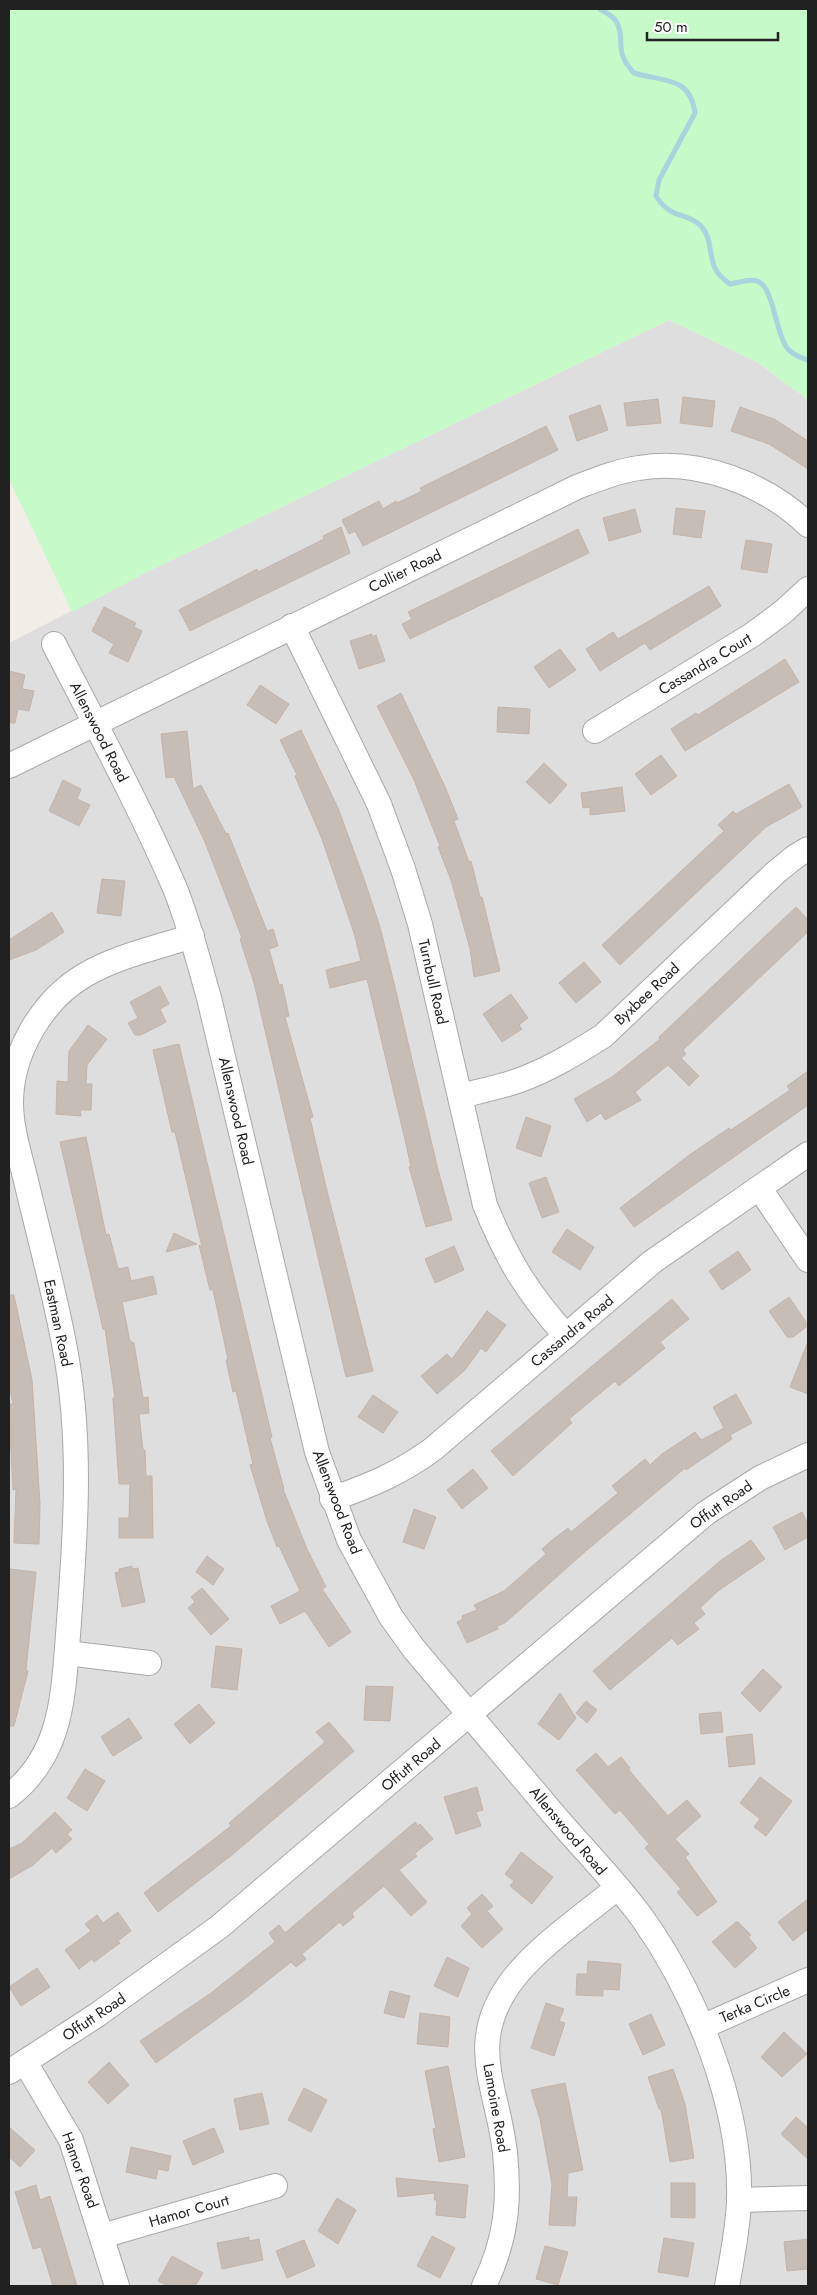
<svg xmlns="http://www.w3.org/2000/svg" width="817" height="2295" font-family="Jost,sans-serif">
  <rect width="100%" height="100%" fill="#f1eee8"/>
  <path fill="#dfdede" d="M669 320 757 362 808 400V2286H9V643L147 572Z"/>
  <path fill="#c6fac9" d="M9 9H808V400L757 362 669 320 147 572 72 612 9 479Z"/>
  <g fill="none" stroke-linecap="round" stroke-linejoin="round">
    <path stroke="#a8d4de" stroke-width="5" d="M600 9C605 12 613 16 616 21 627 40 612 50 634 73 662 82 690 75 695 113L659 180 656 196C672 221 686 211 701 226 713 239 708 256 716 270 719 276 725 280 730 284 738 283 749 278 757 281 774 286 775 334 788 349 793 355 801 358 808 360"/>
  </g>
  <g fill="#c6bdb7" stroke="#c3b4aa">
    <path d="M683 397 715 401 712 427 680 423Z"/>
    <path d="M658 399 661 423 627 426 624 403Z"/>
    <path d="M600 405 608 430 577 441 569 416Z"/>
    <path d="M740 407 774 419 808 441V469L769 444 731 431Z"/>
    <path d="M546 426 558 450 363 546 355 531 349 534 342 520 379 501 383 509 396 501 397 503 422 491 420 488Z"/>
    <path d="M676 508 705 511 701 538 673 534Z"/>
    <path d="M635 509 641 532 609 541 603 518Z"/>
    <path d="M341 527 350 553 190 631 179 610 257 569 258 572 324 539 323 536Z"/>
    <path d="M578 529 589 553 410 639 402 624 412 619 408 612Z"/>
    <path d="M746 540 772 544 767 573 741 569Z"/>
    <path d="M709 586 721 606 650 650 645 643 600 671 586 649 613 632 618 639Z"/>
    <path d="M104 607 136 623 134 627 142 631 128 662 109 653 114 644 92 631Z"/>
    <path d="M372 634V637L376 635 385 661 359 669 350 641Z"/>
    <path d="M560 649 576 670 549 688 534 667Z"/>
    <path d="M785 659 799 682 685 751 671 729 696 713 698 715Z"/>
    <path d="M9 671 25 675 22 689 34 691 29 711 18 709 15 723H9Z"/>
    <path d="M260 685 289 704 276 724 247 705Z"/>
    <path d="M401 693 446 789 458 819 454 821 469 862 471 861 480 897H482L500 971 474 977 470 949 451 880 438 847 440 846 414 780 377 706Z"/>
    <path d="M498 707 530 709 529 734 497 732Z"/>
    <path d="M301 730 338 808 364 879 380 927 394 983 438 1170 452 1220 426 1227 409 1167H411L406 1144 367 979 330 988 326 970 361 961 354 933 322 839 295 776 297 775 280 740Z"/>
    <path d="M187 731 193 789 201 785 226 834 228 833 267 931 273 929 278 946 269 949 279 985 282 984 289 1016 285 1017 313 1117 310 1118 326 1187 373 1371 346 1377 254 983 240 939 242 938 205 842 174 777 166 778 161 734Z"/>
    <path d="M661 755 677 776 651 795 635 774Z"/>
    <path d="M544 763 567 785 550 804 526 782Z"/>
    <path d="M63 780 81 789 77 799 90 805 79 826 49 811Z"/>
    <path d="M789 784 802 807 766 827 620 965 602 945 724 831 718 825 733 811 736 814Z"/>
    <path d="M622 787 625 811 590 815V807L583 808 581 793Z"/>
    <path d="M102 879 125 881 121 916 97 913Z"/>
    <path d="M796 907 808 920V932L683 1050 686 1054 681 1058 699 1076 689 1086 668 1065 635 1092 641 1100 605 1120 601 1113 587 1122 574 1099 612 1077 660 1039 659 1037Z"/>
    <path d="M52 912 64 932 36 950 9 960V940Z"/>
    <path d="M584 962 601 982 576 1003 559 983Z"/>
    <path d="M160 986 169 1004 160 1009 166 1022 141 1035H135L128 1023 138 1018 130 1002Z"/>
    <path d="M511 994 528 1018 519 1025 522 1029 502 1042 483 1014Z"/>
    <path d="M88 1025 107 1039 87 1065 86 1084H92L91 1110H80L81 1116 56 1114 57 1081 68 1082 69 1051Z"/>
    <path d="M179 1044 272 1437 270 1438 284 1489H283L307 1549 326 1587 322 1589 351 1632 329 1647 305 1611 280 1624 271 1606 300 1591 279 1546 277 1547 267 1521 250 1465 253 1464 236 1391 233 1392 226 1360 228 1359 213 1290H210L199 1245 202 1247 175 1132H172L153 1050Z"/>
    <path d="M808 1071V1105L634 1227 620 1208 688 1156 729 1128 731 1130 790 1090 787 1086Z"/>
    <path d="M526 1117 551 1126 541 1157 516 1148Z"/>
    <path d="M86 1137 106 1235 109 1234 118 1269 128 1267 131 1281 153 1276 157 1294 122 1302 130 1341 134 1343 143 1398 148 1397 149 1413 139 1414 143 1450H145L146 1476H152L153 1538H119V1518H129L130 1484H119L113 1398H115L105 1329H103L60 1142Z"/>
    <path d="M546 1177 559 1212 542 1218 529 1183Z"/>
    <path d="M567 1229 594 1247 580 1270 552 1252Z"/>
    <path d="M174 1233 197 1244 166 1252Z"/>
    <path d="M454 1246 464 1270 435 1283 425 1259Z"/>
    <path d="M738 1251 751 1270 722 1290 709 1271Z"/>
    <path d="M9 1295H14L32 1380 40 1504 39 1544 14 1543 16 1489 13 1490 9 1412V1404H13L9 1384Z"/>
    <path d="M789 1297 806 1322V1327L793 1337H787L769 1311Z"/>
    <path d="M672 1299 689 1319 660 1342 665 1348 619 1386 615 1381 569 1419 572 1423 513 1476 491 1451Z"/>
    <path d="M487 1311 506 1325 486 1352 481 1348 465 1370 437 1394 421 1376 447 1354 452 1359Z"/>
    <path d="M807 1344H808V1394L790 1387Z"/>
    <path d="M736 1394 752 1423 730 1435 732 1439 686 1470 685 1468 587 1550 505 1623 497 1626 498 1629 467 1643 457 1622 463 1619 462 1616 477 1610 474 1605 504 1591 546 1554 542 1549 551 1541 568 1528 571 1532 618 1493 612 1486 645 1459 650 1465 662 1454 695 1432 701 1440 724 1428 713 1407Z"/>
    <path d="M373 1395 398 1412 383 1433 358 1417Z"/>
    <path d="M473 1469 488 1488 462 1509 447 1490Z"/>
    <path d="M414 1509 436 1517 424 1549 403 1542Z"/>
    <path d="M802 1512 808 1524V1537L785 1550 773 1527Z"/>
    <path d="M751 1540 765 1559 718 1591 700 1608 705 1614 694 1623 699 1629 678 1645 672 1638 610 1690 593 1671 720 1561Z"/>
    <path d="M207 1556 224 1569 213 1585 196 1572Z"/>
    <path d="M132 1566V1569L138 1568 145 1602 122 1607 115 1573 119 1572V1569Z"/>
    <path d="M9 1569 36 1572 26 1670 28 1671 14 1726H9Z"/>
    <path d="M202 1588 229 1619 211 1635 188 1608 195 1602 191 1597Z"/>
    <path d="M216 1646 242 1649 237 1690 211 1687Z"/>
    <path d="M763 1669 782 1687 760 1712 741 1693Z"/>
    <path d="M366 1686 393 1687 390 1721 364 1720Z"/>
    <path d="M560 1693 576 1718 559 1740 538 1724Z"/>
    <path d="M586 1701 597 1710 587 1723 576 1713Z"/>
    <path d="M199 1704 215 1723 190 1744 174 1724Z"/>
    <path d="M721 1712 723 1732 701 1734 699 1714Z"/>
    <path d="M129 1718 142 1738 113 1756 101 1737Z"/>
    <path d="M329 1722 354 1751 232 1855 158 1912 144 1893 231 1826 229 1823 325 1742 316 1732Z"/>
    <path d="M752 1734 755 1764 729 1767 726 1737Z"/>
    <path d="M596 1753 608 1767 621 1757 630 1768 628 1769 668 1816 687 1800 701 1816 675 1839 689 1854 685 1857 717 1902 697 1916 677 1892 681 1889 645 1848 649 1844 620 1810 615 1814 576 1770Z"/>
    <path d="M85 1769 105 1781 87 1811 67 1798Z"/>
    <path d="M760 1777 792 1801 766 1836 754 1827 760 1819 740 1803Z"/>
    <path d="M477 1787 483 1810 476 1812 481 1826 456 1834 444 1797Z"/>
    <path d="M55 1812 72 1830 67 1834 72 1839 56 1853 52 1848 33 1865 9 1879V1849L22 1843Z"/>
    <path d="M415 1822 418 1826 420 1824 433 1839 414 1854 417 1856 399 1870 427 1902 411 1916 384 1886 352 1913 354 1917 343 1926 340 1922 302 1954 306 1959 296 1967 291 1962 242 2001 156 2063 140 2041 211 1993 250 1962 275 1942 269 1933 279 1925 285 1933Z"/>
    <path d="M521 1852 553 1877 532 1904 510 1886 514 1881 505 1874Z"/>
    <path d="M482 1894 493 1906 487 1911 503 1929 482 1948 461 1926 472 1914 467 1908Z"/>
    <path d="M808 1899V1929L793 1941 778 1922Z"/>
    <path d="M118 1912 131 1931 118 1941 120 1943 94 1962 92 1959 79 1969 65 1950 91 1931 85 1924 97 1915 103 1923Z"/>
    <path d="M736 1922H738L751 1935 748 1937 757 1948 735 1968 712 1942Z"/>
    <path d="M447 1957 469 1968 458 1997 434 1986Z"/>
    <path d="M588 1961 621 1964 619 1990 603 1989V1996L576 1995 577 1974H587Z"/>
    <path d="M37 1968 50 1987 21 2006 9 1987Z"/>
    <path d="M390 1991 410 1996 404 2018 384 2013Z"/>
    <path d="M546 2003 564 2009 559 2021 565 2023 554 2056 531 2048Z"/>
    <path d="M420 2013 450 2017 448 2047 417 2044Z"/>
    <path d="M651 2014 665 2045 643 2055 629 2024Z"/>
    <path d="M784 2032 807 2054 782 2077 761 2057Z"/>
    <path d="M109 2062 129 2085 108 2104 88 2082Z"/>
    <path d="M448 2066 465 2157 439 2162 433 2129 436 2128 425 2071Z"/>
    <path d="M673 2069 685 2104 694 2158 670 2162 661 2109H659L648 2077Z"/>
    <path d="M565 2083 583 2170 568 2173 567 2197H577L575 2226 549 2225 552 2184 540 2119 531 2090Z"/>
    <path d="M304 2088 327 2100 311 2132 288 2120Z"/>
    <path d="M262 2093 269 2124 240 2130 234 2099Z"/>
    <path d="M796 2117 808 2128V2159L781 2134Z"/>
    <path d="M9 2127 35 2150 20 2167 9 2157Z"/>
    <path d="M214 2128 224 2152 193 2165 183 2141Z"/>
    <path d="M131 2147 171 2156 168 2171 158 2169 156 2179 126 2172Z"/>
    <path d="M396 2178 468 2185 465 2218 436 2215 437 2200H434L435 2193 398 2197Z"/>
    <path d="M671 2183H695V2218L671 2217Z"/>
    <path d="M36 2185 40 2200 50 2196 77 2286H53L41 2247 33 2249 15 2192Z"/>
    <path d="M337 2198 356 2210 338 2244 318 2231Z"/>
    <path d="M432 2236 455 2248 440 2278 417 2266Z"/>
    <path d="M249 2237V2241L259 2239 263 2260 222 2269 217 2243Z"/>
    <path d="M664 2238 694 2243 688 2277 658 2272Z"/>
    <path d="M808 2239V2269L787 2271 784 2242Z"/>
    <path d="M304 2240 315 2266 287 2278 276 2251Z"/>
    <path d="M545 2246 568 2252 558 2285 536 2279Z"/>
    <path d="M172 2256 203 2273 195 2286H168L158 2281Z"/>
  </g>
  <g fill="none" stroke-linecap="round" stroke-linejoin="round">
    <g stroke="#a8a8a8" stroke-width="26">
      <g id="minor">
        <path d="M292 626 379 804 403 869 420 924 485 1205C508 1261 527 1292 566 1336"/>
        <path d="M54 644C95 724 138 803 174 886 189 922 198 960 209 998L317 1452 349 1540 391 1617 414 1649C461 1705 508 1760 555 1816 584 1850 617 1883 643 1919 696 1994 742 2107 739 2201 738 2229 732 2258 727 2286"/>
        <path d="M595 731 752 635 783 612 808 589"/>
        <path d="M9 766 577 487C598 479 618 471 639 468 698 458 766 484 808 525"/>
        <path d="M460 1096C480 1091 501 1087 520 1080 550 1069 576 1053 603 1036L775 873 796 856 808 849"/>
        <path d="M760 1189 808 1260"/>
        <path d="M332 1499C371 1485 399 1474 433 1449L652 1262 808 1154"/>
        <path d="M67 1653 149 1663"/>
        <path d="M9 1796C62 1755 63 1697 68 1635 75 1540 83 1444 65 1349 55 1294 40 1240 27 1185 21 1159 11 1130 11 1103 11 1053 42 1000 85 975 117 956 157 948 192 936"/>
        <path d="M702 2027 808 1980"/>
        <path d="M25 2062 71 2140 117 2286"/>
        <path d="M9 2072 97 2015 219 1927 706 1513 760 1478 808 1455"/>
        <path d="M739 2200 808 2198"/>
        <path d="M102 2236 275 2186"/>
        <path d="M484 2286C506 2240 510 2204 505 2153 498 2087 464 2042 514 1978 538 1947 585 1914 617 1888"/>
      </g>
    </g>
    <use href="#minor" stroke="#fff" stroke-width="24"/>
  </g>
  <g text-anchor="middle" stroke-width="4" stroke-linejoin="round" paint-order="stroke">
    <g font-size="15" fill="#212121" stroke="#fff">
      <text transform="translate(405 571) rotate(-26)" y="5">Collier Road</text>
      <text transform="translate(705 664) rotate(-31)" y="5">Cassandra Court</text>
      <text transform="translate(99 732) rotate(63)" y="5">Allenswood Road</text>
      <text transform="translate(433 982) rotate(77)" y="5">Turnbull Road</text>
      <text transform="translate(647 994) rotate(-43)" y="5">Byxbee Road</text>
      <text transform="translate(236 1111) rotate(77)" y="5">Allenswood Road</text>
      <text transform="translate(58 1323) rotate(78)" y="5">Eastman Road</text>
      <text transform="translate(572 1331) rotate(-40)" y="5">Cassandra Road</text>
      <text transform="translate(337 1502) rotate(69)" y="5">Allenswood Road</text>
      <text transform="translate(721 1505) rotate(-35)" y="5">Offutt Road</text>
      <text transform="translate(411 1765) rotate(-40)" y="5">Offutt Road</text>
      <text transform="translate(568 1831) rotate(50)" y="5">Allenswood Road</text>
      <text transform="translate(755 2004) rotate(-23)" y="5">Terka Circle</text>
      <text transform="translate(94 2017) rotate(-34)" y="5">Offutt Road</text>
      <text transform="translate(496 2108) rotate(80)" y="5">Lamoine Road</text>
      <text transform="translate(80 2170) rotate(70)" y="5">Hamor Road</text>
      <text transform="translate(189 2211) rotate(-16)" y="5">Hamor Court</text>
    </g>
  </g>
  <rect width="817" height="2295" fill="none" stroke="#212121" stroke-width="20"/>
  <path d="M647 32v8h131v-8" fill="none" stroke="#212121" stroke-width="2.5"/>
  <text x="654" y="32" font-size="15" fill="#212121" stroke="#ffffff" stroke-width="4" paint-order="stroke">50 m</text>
</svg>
